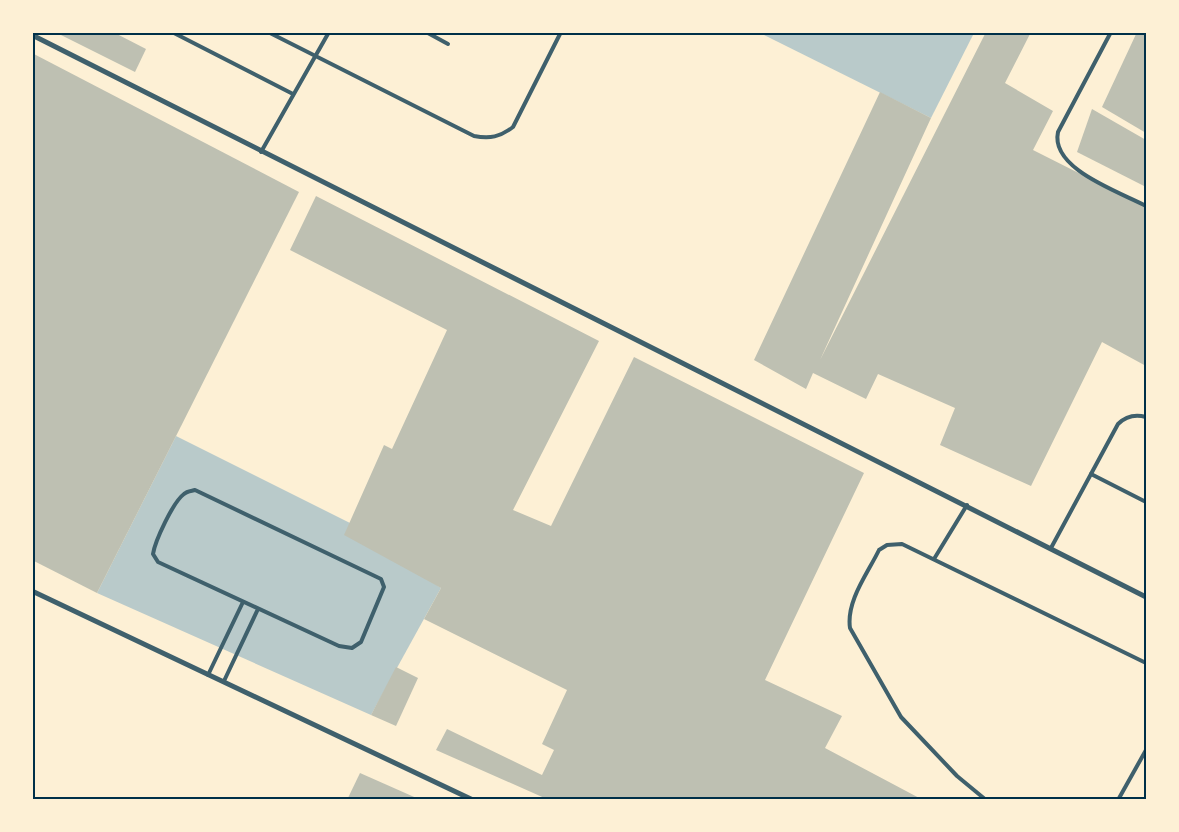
<svg xmlns="http://www.w3.org/2000/svg" width="1179" height="832" font-family="'Nunito Sans',sans-serif">
  <rect width="100%" height="100%" fill="#fdf0d5"/>
  <g fill="#b9caca">
    <path d="M760 33H974L931 118Z"/>
    <path d="M176 436 350 523 441 588 371 715 97 593Z"/>
  </g>
  <g fill="#bec0b2">
    <path d="M55 32H113L146 49 135 72Z"/>
    <path d="M986 32H1031L1005 83 1053 111 1033 150 1146 207V366L1102 342 1031 486 940 445 955 408 878 374 866 399 813 373 806 389 754 360 880 92 931 118 820 360Z"/>
    <path d="M1137 32H1146V133L1102 107Z"/>
    <path d="M32 53 299 192 97 593 32 560Z"/>
    <path d="M1092 109 1146 140V187L1077 152Z"/>
    <path d="M316 196 599 341 513 510 551 526 634 357 864 473 765 680 842 716 825 748 923 800H549L436 750 447 729 542 775 554 750 542 744 567 690 424 619 441 588 344 535 384 445 392 449 447 330 290 250Z"/>
    <path d="M396 667 418 678 396 726 371 715Z"/>
    <path d="M360 773 421 800H347Z"/>
  </g>
  <g fill="none" stroke-linecap="round" stroke-linejoin="round">
    <g stroke="#3f606c" stroke-width="4">
      <path d="M172 32 293 94"/>
      <path d="M268 32 474 136C490 139 500 137 513 127L561 32"/>
      <path d="M426 32 448 44"/>
      <path d="M1111 32 1058 132C1050 169 1120 192 1146 206"/>
      <path d="M261 152 329 32"/>
      <path d="M1091 474 1146 502"/>
      <path d="M195 490 381 579 384 587 361 642 352 648 339 646 158 562 153 554C155 541 173 502 184 494 187 491 192 491 195 490Z"/>
      <path d="M1051 548 1118 424C1126 416 1135 414 1146 417"/>
      <path d="M934 559 967 505"/>
      <path d="M208 675 243 602"/>
      <path d="M224 681 258 609"/>
      <path d="M986 800 957 776 901 717 850 628C846 601 868 573 879 550L887 545 902 544 1146 663"/>
      <path d="M1118 800 1146 750"/>
    </g>
    <g stroke="#3f606c" stroke-width="5">
      <path d="M32 35 1146 597"/>
      <path d="M32 591 473 800"/>
    </g>
  </g>
  <rect width="1179" height="832" fill="none" stroke="#fdf0d5" stroke-width="68"/>
  <rect x="34" y="34" width="1111" height="764" fill="none" stroke="#003049" stroke-width="2"/>
</svg>
